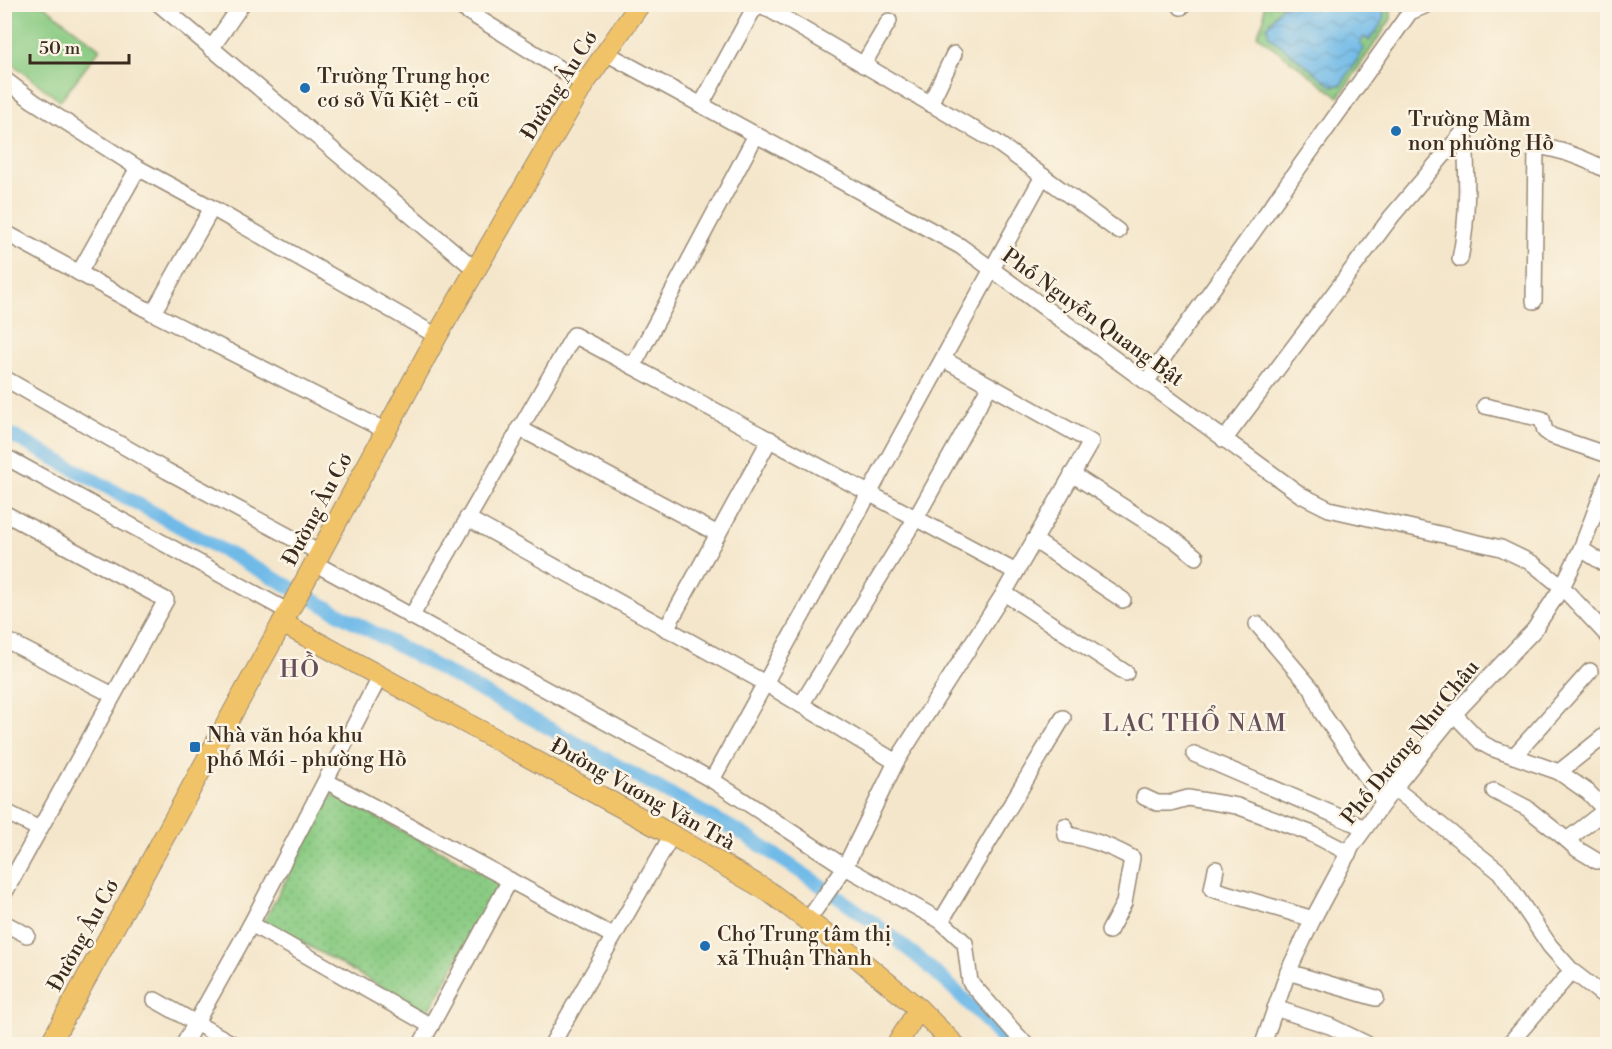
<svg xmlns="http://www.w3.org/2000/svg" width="1612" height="1049" font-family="'Libre Bodoni',serif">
  <defs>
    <pattern id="park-dots" width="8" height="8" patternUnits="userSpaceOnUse" patternTransform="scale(1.5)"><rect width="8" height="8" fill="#8acb83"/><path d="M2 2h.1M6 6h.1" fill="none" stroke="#78ae71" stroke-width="1.8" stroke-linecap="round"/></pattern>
    <pattern id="water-waves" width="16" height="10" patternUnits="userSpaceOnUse" patternTransform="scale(1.5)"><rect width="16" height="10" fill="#6fbae8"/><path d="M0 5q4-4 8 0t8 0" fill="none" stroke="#5c97bb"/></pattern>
  </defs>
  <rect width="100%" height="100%" fill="#fcf5e5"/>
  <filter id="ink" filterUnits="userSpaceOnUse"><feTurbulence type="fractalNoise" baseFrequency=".0167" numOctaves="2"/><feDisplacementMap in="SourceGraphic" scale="12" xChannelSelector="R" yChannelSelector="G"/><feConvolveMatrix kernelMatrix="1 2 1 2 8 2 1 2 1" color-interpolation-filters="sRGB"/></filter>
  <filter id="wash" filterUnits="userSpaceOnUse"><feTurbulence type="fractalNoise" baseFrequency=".008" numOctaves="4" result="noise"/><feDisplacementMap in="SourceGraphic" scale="24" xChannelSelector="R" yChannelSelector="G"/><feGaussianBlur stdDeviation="1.35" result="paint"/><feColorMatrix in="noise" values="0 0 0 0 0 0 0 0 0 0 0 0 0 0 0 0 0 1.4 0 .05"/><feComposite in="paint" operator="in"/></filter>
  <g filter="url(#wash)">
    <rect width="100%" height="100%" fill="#f4e6cb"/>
    <g fill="url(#park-dots)" stroke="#627a50" stroke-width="1.5">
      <path d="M1388 4 1391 10V19L1339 97 1257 35 1264 19V5Z"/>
      <path d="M332 794 500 882 428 1013 264 921Z"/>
    </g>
    <path fill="#8acb83" stroke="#627a50" stroke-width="1.5" d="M6 4 43 5 100 49 60 101 5 58Z"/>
    <path fill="url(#water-waves)" stroke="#557283" stroke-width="1.5" d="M1289 4 1374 5 1384 9 1383 22 1369 41 1364 37 1360 44 1364 49 1341 85 1332 86 1269 36 1267 27 1282 5 1288 6Z"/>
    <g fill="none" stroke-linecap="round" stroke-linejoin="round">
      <path stroke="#6fbae8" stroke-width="14" d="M4 431 743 834C837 895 933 957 1006 1044"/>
    </g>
  </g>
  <g filter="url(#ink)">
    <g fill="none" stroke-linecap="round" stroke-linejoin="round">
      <g stroke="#988874" stroke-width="18">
        <g id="minor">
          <path d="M159 4 476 270"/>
          <path d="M1181 7 1185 4"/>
          <path d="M462 8 584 84"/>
          <path d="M211 49 242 4"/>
          <path d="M606 53 960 246 1301 495 1329 509 1501 548 1532 563 1562 587 1608 636"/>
          <path d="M863 65 889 21"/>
          <path d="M4 79 33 101 138 168 212 208 437 336"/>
          <path d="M930 104 954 54"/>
          <path d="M701 105 752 12 759 6 770 10 996 142 1118 231"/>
          <path d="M4 232 153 313 386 431"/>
          <path d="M1460 259C1469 216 1467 174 1465 130"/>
          <path d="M79 273 138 168"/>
          <path d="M1534 301 1536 146C1561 149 1586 159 1608 171"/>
          <path d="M153 313 212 208"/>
          <path d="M633 366 756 135"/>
          <path d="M4 378 167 471 320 553"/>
          <path d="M1146 382 1410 12 1429 4"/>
          <path d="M1485 406 1542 419 1545 431 1552 436 1608 455"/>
          <path d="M519 428 718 534"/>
          <path d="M1224 440 1392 216 1465 130"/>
          <path d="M4 456 289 612"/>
          <path d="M1072 474 1175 540 1196 557"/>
          <path d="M4 513 166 600 4 894"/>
          <path d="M467 518 765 683 896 762"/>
          <path d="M1034 540 1123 600"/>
          <path d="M1581 549 1608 566"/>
          <path d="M314 563 712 780 845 867 941 921 965 943 970 982 1025 1044"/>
          <path d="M1004 593 1126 673"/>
          <path d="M411 617 574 335 1016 572"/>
          <path d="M1257 624 1312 689 1322 713 1384 802"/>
          <path d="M666 629 770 439"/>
          <path d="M4 639 113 695"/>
          <path d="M801 705 916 518 989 387"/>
          <path d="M1454 714 1482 743 1491 748 1559 772 1608 733"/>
          <path d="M1194 754 1365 828"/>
          <path d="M1514 756 1590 671"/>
          <path d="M1559 772 1588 792 1608 813"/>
          <path d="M712 780 1043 176"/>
          <path d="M326 781 613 936"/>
          <path d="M1394 788 1500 872 1550 946 1572 971 1608 999"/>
          <path d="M1494 791 1527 808 1567 840 1608 808"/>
          <path d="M1144 797 1157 803H1170L1188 798 1237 806 1310 833 1349 853"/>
          <path d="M4 811 39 829"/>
          <path d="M1065 826 1066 835C1089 838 1112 847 1132 858L1124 903 1109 931"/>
          <path d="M1567 840 1577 849 1597 861"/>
          <path d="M1216 869 1212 889 1313 919"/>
          <path d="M808 920 845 867 896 762 1004 593 1091 442 943 359"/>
          <path d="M941 921 1063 718"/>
          <path d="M4 923 27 935"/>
          <path d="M251 924 431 1026"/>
          <path d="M1288 972 1376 998"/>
          <path d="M155 1000 233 1044"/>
          <path d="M1275 1008 1330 1026 1367 1044"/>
          <path d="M184 1044 251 924 380 676"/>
          <path d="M421 1044 510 880"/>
          <path d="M552 1044 672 835"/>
          <path d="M1263 1044 1288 972 1313 919 1352 846 1394 788 1454 714 1534 630 1562 587 1581 549 1608 478"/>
          <path d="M1509 1044 1572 971"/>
        </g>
      </g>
      <g stroke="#988874" stroke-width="22">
        <g id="major">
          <path d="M282 623 672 835 768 891 860 960 919 1009 954 1044"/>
          <path d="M50 1044 291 607 437 336 584 84 640 4"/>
          <path d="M897 1044 919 1009"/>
        </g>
      </g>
      <use href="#minor" stroke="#fff" stroke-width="15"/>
      <use href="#major" stroke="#f1c369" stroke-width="20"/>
    </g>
  </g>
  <g fill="#1f6fb2" stroke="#fcf5e5" stroke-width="2">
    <circle cx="305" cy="88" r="6"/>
    <circle cx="1396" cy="131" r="6"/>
    <rect x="189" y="741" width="12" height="12" rx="3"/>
    <circle cx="705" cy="946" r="6"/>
  </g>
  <g text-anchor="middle" stroke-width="5" stroke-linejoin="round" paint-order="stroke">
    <g font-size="21" fill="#3b2a1e" stroke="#fcf5e5" text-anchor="start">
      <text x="317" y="83">Trường Trung học<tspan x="317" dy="24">cơ sở Vũ Kiệt - cũ</tspan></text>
      <text x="1408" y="126">Trường Mầm<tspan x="1408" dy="24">non phường Hồ</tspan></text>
      <text x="207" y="742">Nhà văn hóa khu<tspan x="207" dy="24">phố Mới - phường Hồ</tspan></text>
      <text x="717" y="941">Chợ Trung tâm thị<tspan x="717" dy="24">xã Thuận Thành</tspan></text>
    </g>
    <g font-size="21" fill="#3b2a1e" stroke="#fcf5e5">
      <text transform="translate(559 85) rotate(-58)" y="7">Đường Âu Cơ</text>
      <text transform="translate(1093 317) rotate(36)" y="7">Phố Nguyễn Quang Bật</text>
      <text transform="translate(317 509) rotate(-62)" y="7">Đường Âu Cơ</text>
      <text transform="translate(1410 742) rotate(-51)" y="7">Phố Dương Như Châu</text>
      <text transform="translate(643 794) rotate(29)" y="7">Đường Vương Văn Trà</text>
      <text transform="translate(83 935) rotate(-61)" y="7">Đường Âu Cơ</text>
    </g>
    <g font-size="24" letter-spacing="1.5" fill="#67505b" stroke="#fcf5e5">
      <text x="300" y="677">HỒ</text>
      <text x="1195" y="731">LẠC THỔ NAM</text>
    </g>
  </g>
  <rect width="1612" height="1049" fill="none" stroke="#fcf5e5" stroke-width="24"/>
  <path d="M30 54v9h99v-9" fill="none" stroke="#3b2a1e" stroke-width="3"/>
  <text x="39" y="54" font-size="18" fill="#3b2a1e" stroke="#fcf5e5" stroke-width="4.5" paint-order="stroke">50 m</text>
</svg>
